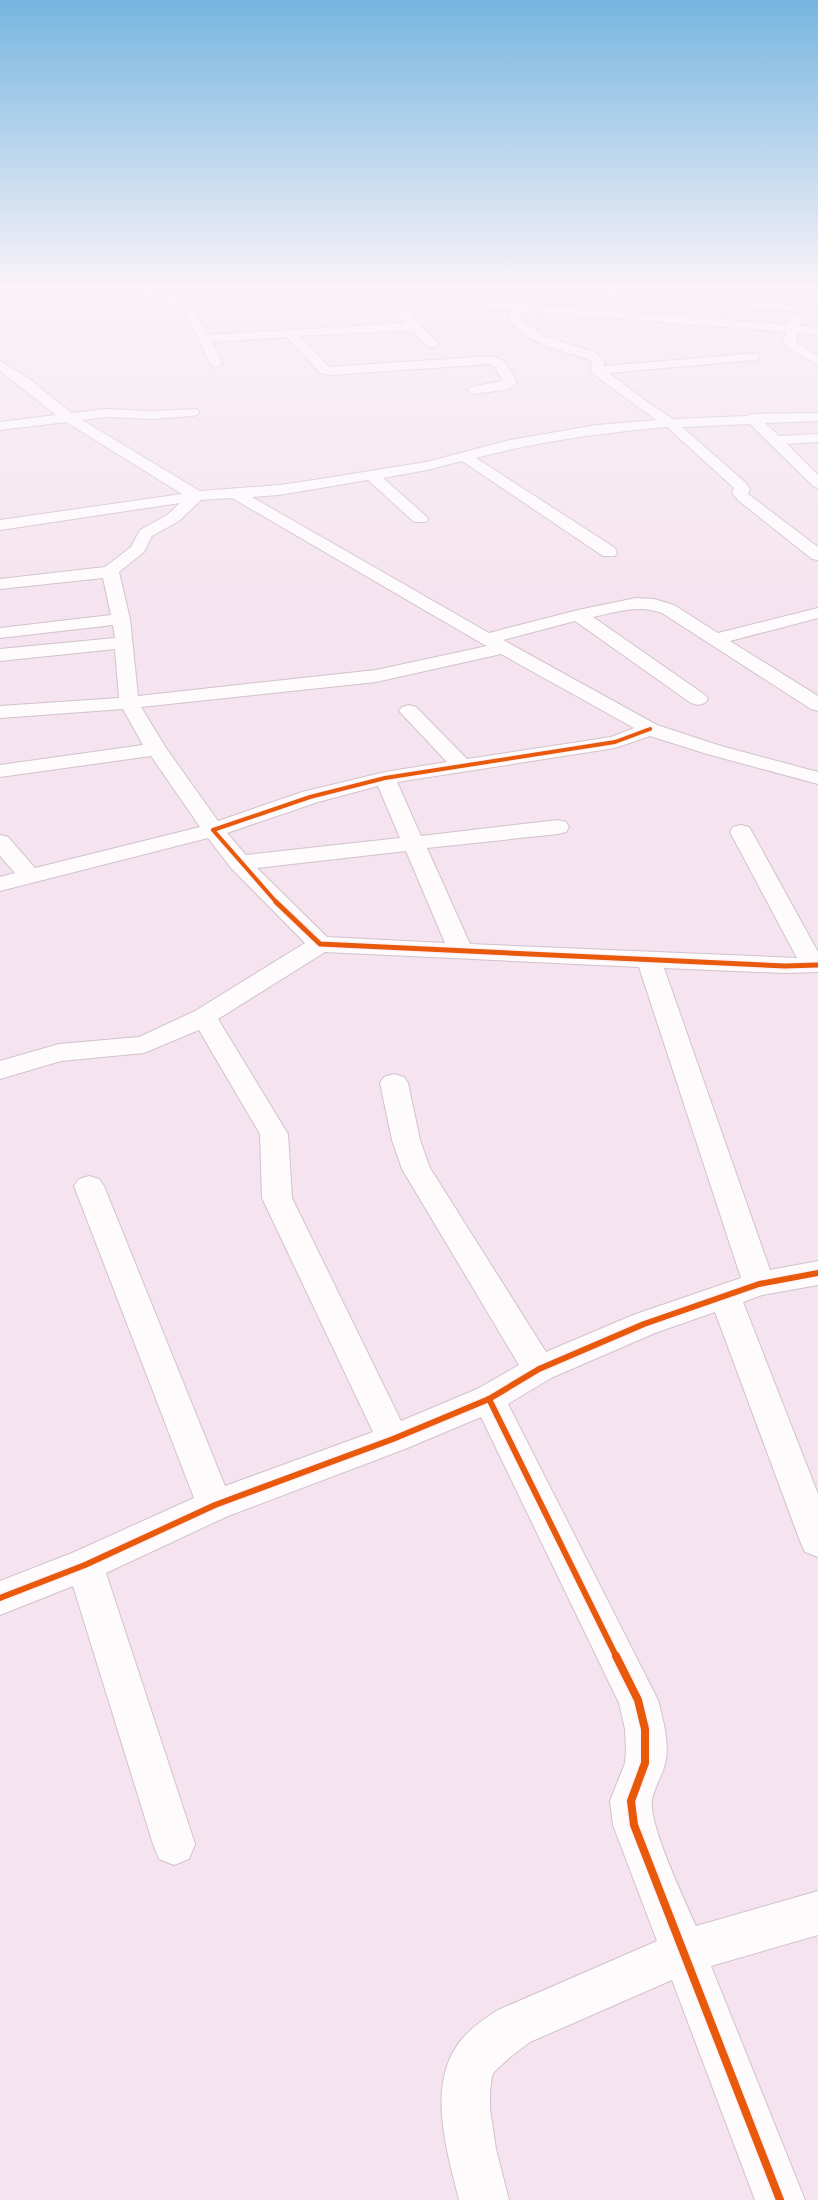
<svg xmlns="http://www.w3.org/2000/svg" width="818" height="2200" viewBox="0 0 818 2200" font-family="'Fira Sans Condensed',sans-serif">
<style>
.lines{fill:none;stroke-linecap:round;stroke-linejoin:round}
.minor-casing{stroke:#d2c2cc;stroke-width:2}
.minor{fill:#fefbfd;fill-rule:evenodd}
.cycleway-far3-casing{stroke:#fcf2f8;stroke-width:6}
.cycleway-far2-casing{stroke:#fcf2f8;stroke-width:8}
.cycleway-far1-casing{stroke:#fcf2f8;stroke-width:9}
.cycleway-casing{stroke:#fcf2f8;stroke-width:11}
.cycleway-far3{stroke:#e8590c;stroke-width:4}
.cycleway-far2{stroke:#e8590c;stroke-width:5}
.cycleway-far1{stroke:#e8590c;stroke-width:6}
.cycleway{stroke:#e8590c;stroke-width:8}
</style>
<rect width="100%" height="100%" fill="#f5e4ef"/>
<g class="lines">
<!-- minor casing -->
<g class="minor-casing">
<g id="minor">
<path d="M129 286H144L160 293 207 286H266L260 289 210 292 172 298C194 308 197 314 208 335L406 323 396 312 402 308 406 310 436 341 438 344 436 347H428L412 330 300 336 329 367 493 356 505 362 517 382 509 389 475 394 470 393 468 390 470 387 503 381 495 367 490 364 330 375 320 373 287 337 212 342 222 364 216 368 210 364C203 350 193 321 182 312 167 300 142 300 129 286Z"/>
<polygon points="523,286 569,286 801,306 807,309 801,312 529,289"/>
<path d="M387 293 788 325 792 315 796 314 802 318 800 326 818 327V335L798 333 796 342 818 356V365L785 346 783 343 786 332 523 311 520 318 544 336 596 353 604 361V366L758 353 760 356 758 359 754 360 609 373 650 404 673 419 747 416 752 414 818 413V421L765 423 779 436 818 434V442L787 444 818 475V488L813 486 750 424 682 427 746 483 750 489 748 494 818 547V560L812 559 738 500 732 493 734 488 667 427C602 433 539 441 476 458L615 548 617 552 615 556H603L462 461 427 470 383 478 426 516 428 519 426 522H414L368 480 279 495 252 497 489 633 578 610 636 598 654 599 674 605 718 633 818 608V618L730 641 818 696V711L811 709 662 613C639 604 616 612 593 617L705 695 708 699 705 703 698 705 691 703 575 621 503 640 657 725 721 746 818 772V784L707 754 650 736 615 748 397 782 421 836 558 820 566 822 569 827 566 832 558 834 427 848 470 944 797 958 730 832 733 827 741 825 749 827 752 832 818 952V972L785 973 664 968 770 1270 818 1261V1285L762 1295 743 1302 818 1494V1557L805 1552 800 1541 715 1312 655 1333 551 1378 508 1404 658 1700C663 1720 670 1743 665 1764 662 1776 654 1788 652 1800 648 1823 685 1901 696 1926L818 1891V1935L711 1966 805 2200H755L672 1980 530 2042 509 2058 494 2072 492 2076 490 2091V2109L496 2149 509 2200H459C447 2151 425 2083 462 2039 472 2027 485 2018 498 2010L657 1941 613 1825 610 1801 625 1763 626 1749 625 1729 619 1703 481 1417 405 1449 228 1516 106 1573 195 1844 189 1859 174 1865 159 1859 153 1844 73 1586 0 1615V1581L72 1553 194 1498 74 1186 79 1179 89 1176 99 1179 104 1186 225 1486 373 1432 262 1198 260 1134 199 1030 144 1053 61 1061 0 1079V1061L59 1044 139 1037 195 1011 305 943 231 868 208 838 0 891V877L15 873 0 856V835L8 837 35 868 200 827 151 756 0 777V765L143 745 123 709 0 718V706L119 698 115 649 0 661V649L115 638 113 625 0 638V628L111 615 103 578 0 589V579L105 567 131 547 140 530 167 515 180 503 0 530V520L182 494 66 422 0 430V422L56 415 0 371V361L31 380 71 413 106 409 151 411 197 409 199 412 197 415 192 416 151 419 106 417 82 420 200 491 279 485 314 480 426 462 510 440 597 425 656 420 592 373 591 370 592 362 588 359C560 350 527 344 508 319L512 310 383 298 381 296ZM232 498 481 643 487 646 376 670 138 696 130 619 119 572 144 552 152 536 179 521 201 500ZM501 654 634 728 611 737 467 759 416 707 409 705 402 707 399 711 447 762 385 772 302 792 218 821 166 748 141 707 376 682ZM378 786 400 838 246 855 227 833 318 802ZM406 851 445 943 327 937 257 868ZM325 952 639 967 741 1278 633 1315 546 1352 430 1168 420 1140 408 1083 404 1077 394 1074 384 1077 380 1083 392 1140 402 1169 519 1365 477 1389 401 1421 292 1198 288 1134 218 1019Z"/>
</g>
</g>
<!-- minor -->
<use href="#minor" class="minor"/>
<!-- cycleway-far3 casing -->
<g class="cycleway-far3-casing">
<polyline id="cycleway-far3" points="277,903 213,830 310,797 385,778 615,742 650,729"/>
</g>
<!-- cycleway-far2 casing -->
<g class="cycleway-far2-casing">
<polyline id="cycleway-far2" points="276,902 320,944 785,966 818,965"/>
</g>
<!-- cycleway-far1 casing -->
<g class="cycleway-far1-casing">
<g id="cycleway-far1">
<polyline points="489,1399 617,1658"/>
<polyline points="0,1598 85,1565 215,1505 393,1439 489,1399 539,1369 644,1324 759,1284 818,1273"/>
</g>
</g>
<!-- cycleway casing -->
<g class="cycleway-casing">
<polyline id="cycleway" points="616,1656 638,1700 645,1729 645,1763 631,1801 634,1825 780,2200"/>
</g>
<!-- cycleway-far3 -->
<use href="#cycleway-far3" class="cycleway-far3"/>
<!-- cycleway-far2 -->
<use href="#cycleway-far2" class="cycleway-far2"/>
<!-- cycleway-far1 -->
<use href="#cycleway-far1" class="cycleway-far1"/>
<!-- cycleway -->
<use href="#cycleway" class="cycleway"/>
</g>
<!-- sky -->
<linearGradient id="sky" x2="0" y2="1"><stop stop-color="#76b6e0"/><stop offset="0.48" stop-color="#faf3f8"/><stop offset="1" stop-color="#faf3f8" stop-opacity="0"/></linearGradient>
<rect width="818" height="594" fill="url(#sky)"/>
</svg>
